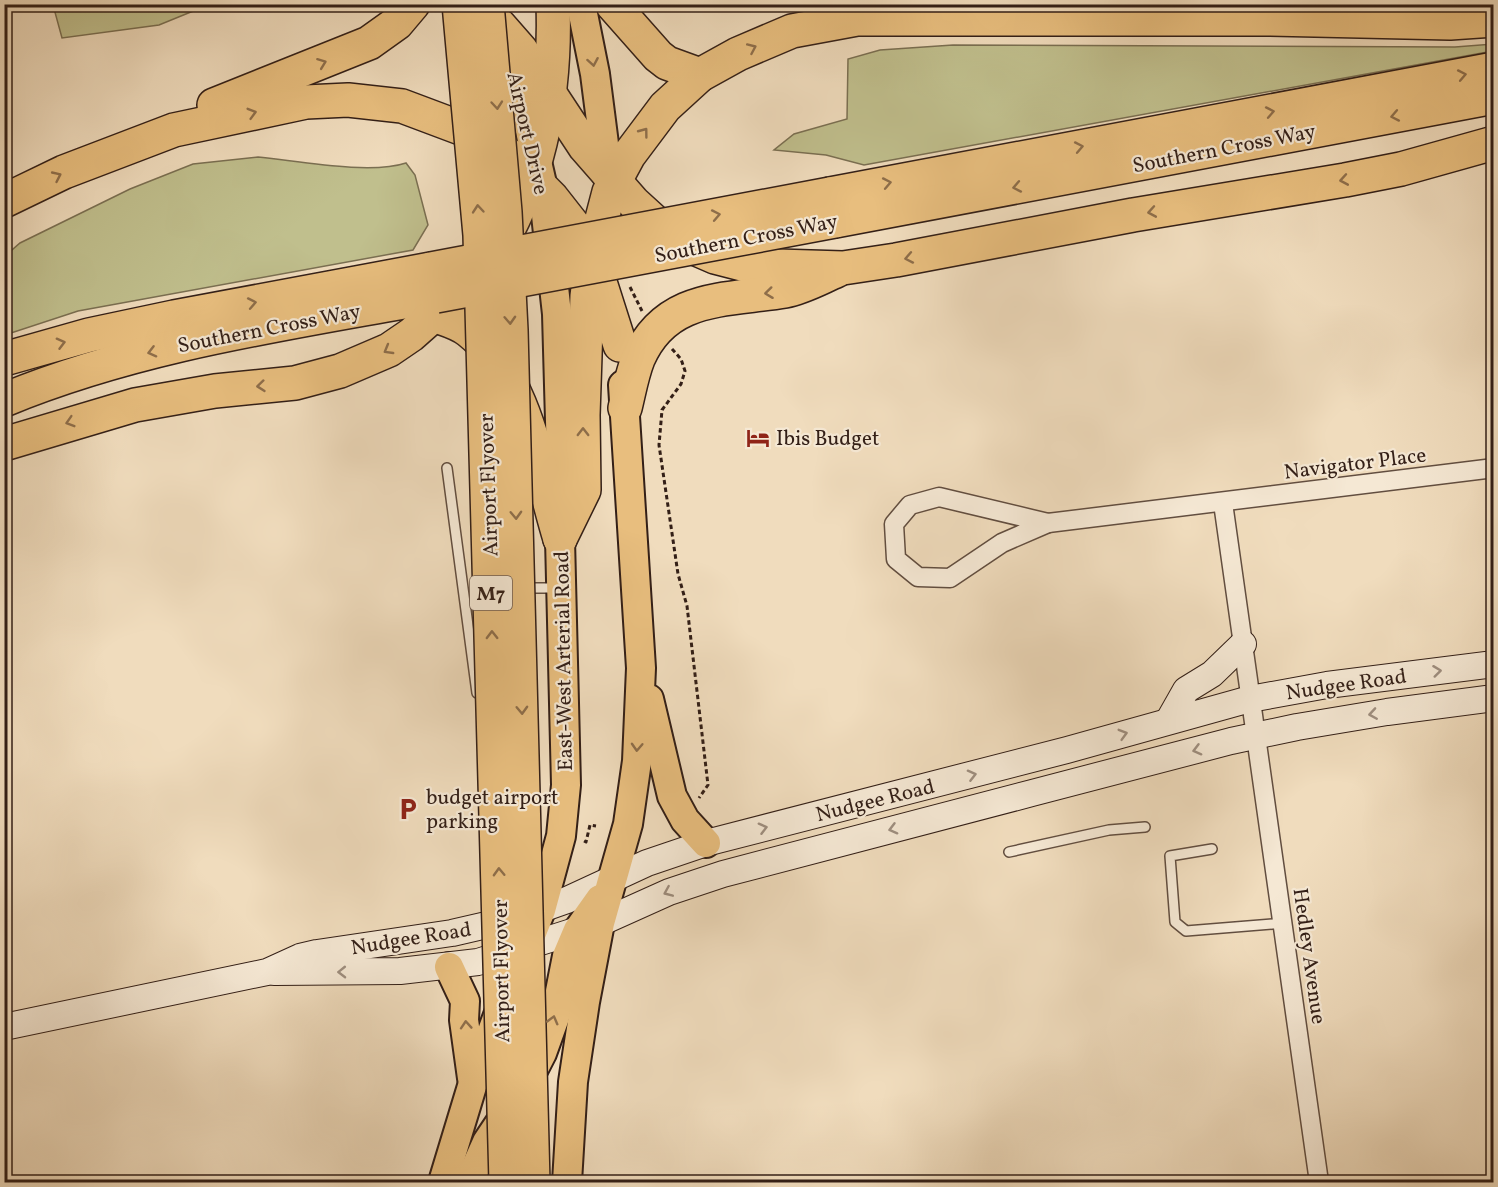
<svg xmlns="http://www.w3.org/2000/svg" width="1498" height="1187" viewBox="0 0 1498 1187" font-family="Vollkorn,serif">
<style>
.green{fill:#c0bf8d;stroke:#7a6f52;stroke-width:1.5}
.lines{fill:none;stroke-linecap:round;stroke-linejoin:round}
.lane-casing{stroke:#624e40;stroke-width:12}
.street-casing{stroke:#624e40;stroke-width:21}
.secondary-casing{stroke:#331f17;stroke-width:28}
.primary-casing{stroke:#331f17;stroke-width:32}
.highway-casing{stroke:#331f17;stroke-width:36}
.path{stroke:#331f17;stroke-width:3;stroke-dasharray:4.5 3;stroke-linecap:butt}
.lane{stroke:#f5e8d4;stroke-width:9}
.street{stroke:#f5e8d4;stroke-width:18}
.secondary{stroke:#f5e8d4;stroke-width:26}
.primary{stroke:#e8be7e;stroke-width:28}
.highway{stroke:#e8be7e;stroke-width:33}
.highway-bridge-casing{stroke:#331f17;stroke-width:36;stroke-linecap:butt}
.highway-bridge{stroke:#e8be7e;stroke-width:33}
.oneway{stroke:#8e6e4a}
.oneway2{stroke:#9e8e7f}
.labels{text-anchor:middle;stroke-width:4.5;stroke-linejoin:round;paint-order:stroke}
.shield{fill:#f5e8d4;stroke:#6d5b50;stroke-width:1.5}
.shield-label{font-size:20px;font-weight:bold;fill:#331f17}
.street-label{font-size:21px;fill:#331f17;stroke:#f5e8d4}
.poi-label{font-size:21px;fill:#331f17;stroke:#f5e8d4;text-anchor:start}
</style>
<rect width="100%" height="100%" fill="#f0dcbd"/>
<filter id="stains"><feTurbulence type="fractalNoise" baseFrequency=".00333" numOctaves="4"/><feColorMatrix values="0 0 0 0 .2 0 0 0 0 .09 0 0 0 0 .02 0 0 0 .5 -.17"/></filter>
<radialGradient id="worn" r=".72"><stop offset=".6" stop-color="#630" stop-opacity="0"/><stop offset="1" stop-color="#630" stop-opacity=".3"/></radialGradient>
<!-- green -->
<g class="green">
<polygon points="53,5 53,4 208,5 159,25 62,38"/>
<polygon points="1493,44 1493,51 864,165 826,155 774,150 794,134 847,119 848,59 880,50 953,45 1455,47"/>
<path d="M258 157C298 161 370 175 406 163L415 175 428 225 413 250 78 311 5 335V256L20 243 130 189 193 164Z"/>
</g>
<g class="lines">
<!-- lane casing -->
<g class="lane-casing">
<g id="lane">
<polyline points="447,468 477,693"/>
<polyline points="523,588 557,588"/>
<polyline points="1212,849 1170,856 1175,922 1186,931 1284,923"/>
<polyline points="1009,852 1109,830 1145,827"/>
</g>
</g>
<!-- street casing -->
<g class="street-casing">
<g id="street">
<polygon points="939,497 1048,523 1002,543 950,578 918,577 896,559 894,524 910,505"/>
<polyline points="1223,503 1319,1182"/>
<polyline points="1048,523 1494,468"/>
</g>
</g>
<!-- secondary casing -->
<g class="secondary-casing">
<g id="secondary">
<polyline points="1169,720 1186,690 1212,674 1243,644"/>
<polyline points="274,972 400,971 478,962 600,923 669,892 723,874 1032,793 1231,741 1297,727 1387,712 1494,698"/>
<polyline points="4,1027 267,972 300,957 317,953 452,933 513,919 567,900 647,863 706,843 1067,750 1250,699 1327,685 1494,664"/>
</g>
</g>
<!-- primary casing -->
<g class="primary-casing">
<g id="primary">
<polyline points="581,4 595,74 609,183"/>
<polyline points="503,34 520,87 543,188 557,314 562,492 560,539 566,785 561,836 541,910 529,940"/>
<polyline points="649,699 672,796 685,820 706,843"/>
<polyline points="449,967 465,1001 464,1020 472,1078"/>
<polyline points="443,1182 473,1083 500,1010"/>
<polyline points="469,1182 487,1142 526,1084 542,1053 555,1017 567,956 578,930 600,899"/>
<polyline points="567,1182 573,1082 585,1002 600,923 628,824 637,761 641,668 623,385"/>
</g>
</g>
<!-- highway casing -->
<g class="highway-casing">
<g id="highway">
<polyline points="612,4 658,56 667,63 700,75"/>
<polyline points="500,26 521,50 585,147 634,203 668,234 685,244 715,257 746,265 843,268 896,260 1133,215 1345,180 1401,169 1494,143"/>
<polyline points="214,105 369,43 397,23 413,4"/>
<polyline points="830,194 1494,69"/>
<polyline points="4,201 64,172 174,130 306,102 348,100 402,106 482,136 510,156 552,198 574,226 592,257 620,345"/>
<polyline points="835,221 1494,97"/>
<path d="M501 243C542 170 556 88 553 4"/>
<path d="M436 316C447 320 459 323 469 331 526 375 540 475 560 539"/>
<polyline points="4,359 89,335 174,317 431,269"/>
<path d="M4 400C142 343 291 323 436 296"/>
<path d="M625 408C629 392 632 374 638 359 666 294 726 301 785 291 802 288 820 278 836 271"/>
<polyline points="4,444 135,405 215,391 295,383 340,371 389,350 411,335 472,281"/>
<polyline points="560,539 584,490 583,415 587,296 592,257 609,192 629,155 665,107 700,75 738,54 792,31 857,19 1270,19 1450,23 1494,20"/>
</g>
</g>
<!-- path -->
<g class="path">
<polyline points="630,287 642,311"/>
<polyline points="672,349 681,359 685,371 681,384 662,410 659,445 678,574 687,606 708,785 699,798"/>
<polyline points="584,841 586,842 590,825 596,826"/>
</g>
<!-- lane -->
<use href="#lane" class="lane"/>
<!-- street -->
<use href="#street" class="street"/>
<!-- secondary -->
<use href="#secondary" class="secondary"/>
<!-- primary -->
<use href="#primary" class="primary"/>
<!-- highway -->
<use href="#highway" class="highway"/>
<!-- highway-bridge casing -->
<g class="highway-bridge-casing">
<g id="highway-bridge">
<polyline points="459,4 480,235 506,1182"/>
<polyline points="487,4 505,212 511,330 533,1182"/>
<polyline points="431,269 830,194"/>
<polyline points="436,296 835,221"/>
</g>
</g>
<!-- highway-bridge -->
<use href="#highway-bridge" class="highway-bridge"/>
</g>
<!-- one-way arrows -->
<defs><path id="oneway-chevron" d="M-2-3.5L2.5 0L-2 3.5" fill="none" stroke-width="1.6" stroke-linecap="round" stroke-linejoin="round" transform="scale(1.5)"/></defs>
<g class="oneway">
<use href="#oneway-chevron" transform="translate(752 48) rotate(-24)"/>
<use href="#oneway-chevron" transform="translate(593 62) rotate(80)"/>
<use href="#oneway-chevron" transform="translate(322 63) rotate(-21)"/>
<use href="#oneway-chevron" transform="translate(1462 75) rotate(-11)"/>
<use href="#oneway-chevron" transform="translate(497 105) rotate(85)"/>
<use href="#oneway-chevron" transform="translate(1270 112) rotate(-11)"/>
<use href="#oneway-chevron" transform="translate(252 113) rotate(-16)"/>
<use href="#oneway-chevron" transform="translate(1395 116) rotate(169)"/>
<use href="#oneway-chevron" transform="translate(644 132) rotate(-53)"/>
<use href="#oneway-chevron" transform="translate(1079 147) rotate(-11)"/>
<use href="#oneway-chevron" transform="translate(57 176) rotate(-25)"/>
<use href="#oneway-chevron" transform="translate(1344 180) rotate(170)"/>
<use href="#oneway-chevron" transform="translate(887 183) rotate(-11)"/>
<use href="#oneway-chevron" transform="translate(1017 187) rotate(169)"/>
<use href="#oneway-chevron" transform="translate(478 209) rotate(-95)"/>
<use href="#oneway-chevron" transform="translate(1152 212) rotate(170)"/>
<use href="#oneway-chevron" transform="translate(716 215) rotate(-11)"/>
<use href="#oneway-chevron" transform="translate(909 258) rotate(169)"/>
<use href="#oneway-chevron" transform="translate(769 293) rotate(173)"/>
<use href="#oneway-chevron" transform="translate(252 303) rotate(-11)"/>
<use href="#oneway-chevron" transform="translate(510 320) rotate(87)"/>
<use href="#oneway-chevron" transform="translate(61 343) rotate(-15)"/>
<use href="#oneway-chevron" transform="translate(388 350) rotate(150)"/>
<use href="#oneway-chevron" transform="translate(152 352) rotate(166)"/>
<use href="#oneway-chevron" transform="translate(261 386) rotate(174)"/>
<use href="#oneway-chevron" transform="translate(70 422) rotate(163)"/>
<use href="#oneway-chevron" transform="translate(583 432) rotate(-90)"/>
<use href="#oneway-chevron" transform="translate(516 515) rotate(88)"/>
<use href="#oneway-chevron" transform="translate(492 635) rotate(-91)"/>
<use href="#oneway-chevron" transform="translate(522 710) rotate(88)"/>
<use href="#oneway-chevron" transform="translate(637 747) rotate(93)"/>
<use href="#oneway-chevron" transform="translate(499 872) rotate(-92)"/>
<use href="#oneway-chevron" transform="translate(553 1020) rotate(-75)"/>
<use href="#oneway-chevron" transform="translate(466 1025) rotate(-94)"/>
</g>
<g class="oneway2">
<use href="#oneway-chevron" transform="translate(1437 671) rotate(-7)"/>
<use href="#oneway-chevron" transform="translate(1373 714) rotate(171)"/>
<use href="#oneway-chevron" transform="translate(1123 734) rotate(-16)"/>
<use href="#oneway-chevron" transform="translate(1197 750) rotate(165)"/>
<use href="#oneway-chevron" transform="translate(972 775) rotate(-14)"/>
<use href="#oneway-chevron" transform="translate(763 828) rotate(-15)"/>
<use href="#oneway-chevron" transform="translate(893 829) rotate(165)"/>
<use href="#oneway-chevron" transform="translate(668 892) rotate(157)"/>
<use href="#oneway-chevron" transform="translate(342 972) rotate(179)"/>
</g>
<!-- icons -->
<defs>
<g id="hotel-bare" transform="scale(1.8)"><path d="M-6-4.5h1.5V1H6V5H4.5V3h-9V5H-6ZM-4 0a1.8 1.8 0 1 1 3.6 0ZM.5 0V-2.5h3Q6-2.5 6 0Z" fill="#8f2418" stroke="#f5e8d4" stroke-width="2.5" paint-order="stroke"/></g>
<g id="parking-bare" transform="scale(1.8)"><path d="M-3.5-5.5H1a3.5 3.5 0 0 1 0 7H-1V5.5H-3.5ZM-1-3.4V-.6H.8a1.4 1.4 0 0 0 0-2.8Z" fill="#8f2418" stroke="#f5e8d4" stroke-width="2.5" paint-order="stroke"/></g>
</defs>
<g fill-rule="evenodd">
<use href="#hotel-bare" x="758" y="438"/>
<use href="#parking-bare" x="408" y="809"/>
</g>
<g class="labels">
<!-- shield labels -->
<rect class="shield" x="470" y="576" width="42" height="34" rx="4.5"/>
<g class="shield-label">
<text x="491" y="600">M7</text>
</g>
<!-- street labels -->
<g class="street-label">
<text transform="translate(528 133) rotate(77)" y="7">Airport Drive</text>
<text transform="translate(1224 148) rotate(-11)" y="7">Southern Cross Way</text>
<text transform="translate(746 238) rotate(-11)" y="7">Southern Cross Way</text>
<text transform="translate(269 328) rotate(-11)" y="7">Southern Cross Way</text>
<text transform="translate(1355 463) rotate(-7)" y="7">Navigator Place</text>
<text transform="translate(488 485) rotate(-92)" y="7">Airport Flyover</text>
<text transform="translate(563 661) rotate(-91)" y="7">East-West Arterial Road</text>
<text transform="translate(1346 684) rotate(-8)" y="7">Nudgee Road</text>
<text transform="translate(875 800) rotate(-14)" y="7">Nudgee Road</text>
<text transform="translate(411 938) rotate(-9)" y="7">Nudgee Road</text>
<text transform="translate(1310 956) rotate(82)" y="7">Hedley Avenue</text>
<text transform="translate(501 971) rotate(-91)" y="7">Airport Flyover</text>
</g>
<!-- poi labels -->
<g class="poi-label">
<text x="776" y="445">Ibis Budget</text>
<text x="426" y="804">budget airport<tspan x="426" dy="24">parking</tspan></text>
</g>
</g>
<!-- margin -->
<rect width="1498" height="1187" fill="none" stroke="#f0dcbd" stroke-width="24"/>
<rect x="6" y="6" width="1486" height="1175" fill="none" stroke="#331f17" stroke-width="3"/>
<rect x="12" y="12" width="1474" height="1163" fill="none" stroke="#331f17" stroke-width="1.5"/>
<rect width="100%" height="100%" filter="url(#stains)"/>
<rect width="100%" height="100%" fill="url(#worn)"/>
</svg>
